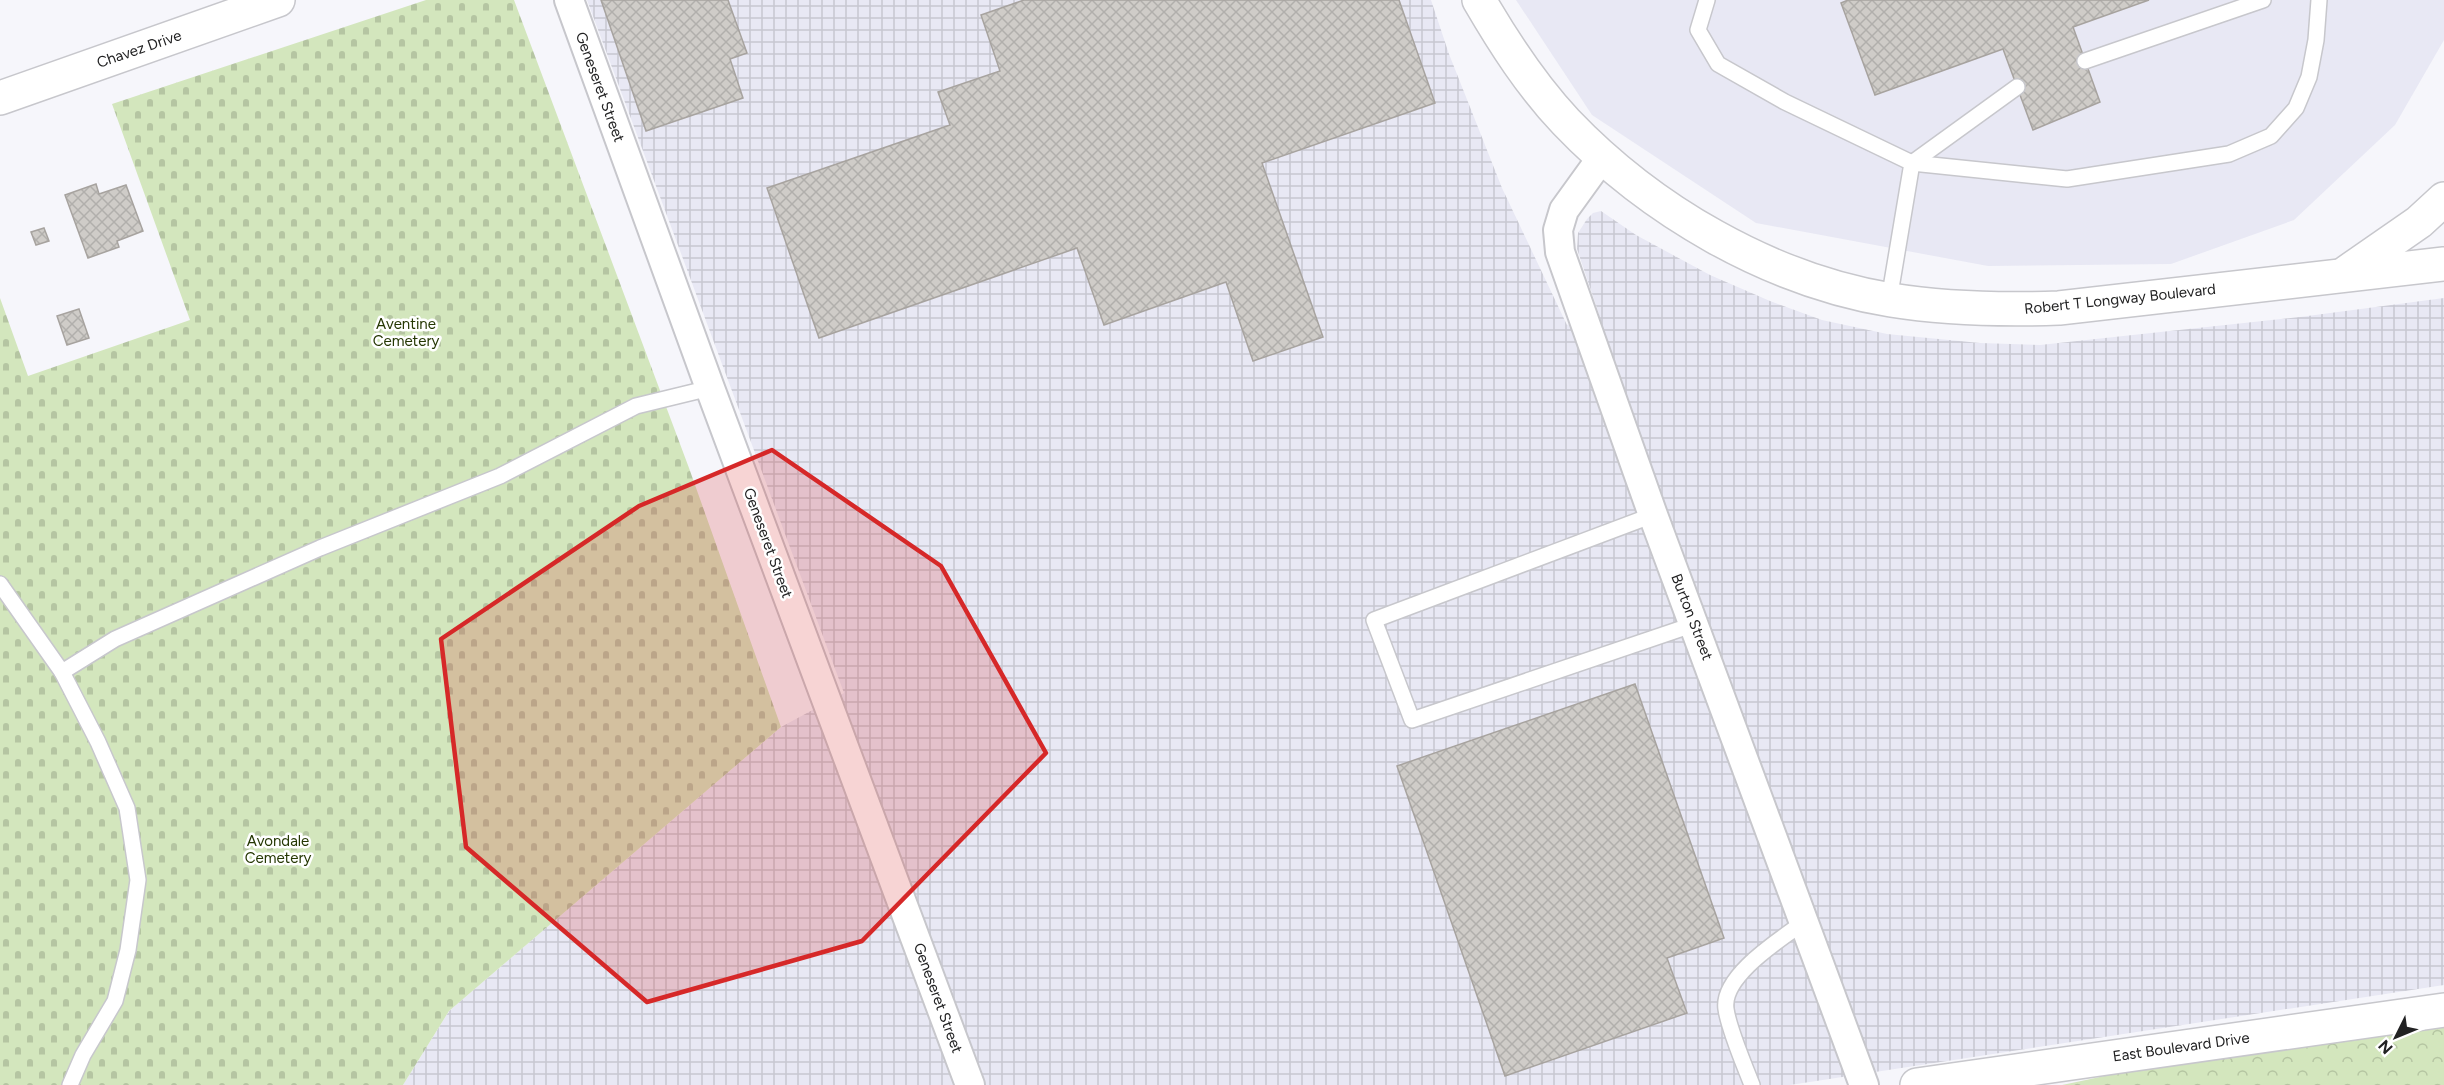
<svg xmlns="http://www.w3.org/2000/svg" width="2444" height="1085" viewBox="0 0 2444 1085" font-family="Figtree,sans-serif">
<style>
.built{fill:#e8e8f4}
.industrial{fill:url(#industrial-grid)}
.cemetery{fill:url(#cemetery-stones)}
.park{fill:url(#park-crowns)}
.building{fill:url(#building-cross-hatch);stroke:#a7a39f;stroke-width:1.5}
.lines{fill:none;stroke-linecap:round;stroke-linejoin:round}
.service-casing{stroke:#c7c7cc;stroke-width:18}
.minor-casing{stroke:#c7c7cc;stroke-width:32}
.tertiary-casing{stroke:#c7c7cc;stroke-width:36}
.secondary-casing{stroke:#c7c7cc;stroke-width:36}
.service{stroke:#fff;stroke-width:15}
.minor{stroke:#fff;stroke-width:28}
.tertiary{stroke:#fff;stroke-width:33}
.secondary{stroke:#fff;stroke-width:33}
.marked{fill:#d62828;fill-opacity:0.2;stroke:#d62828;stroke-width:4.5;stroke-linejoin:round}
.labels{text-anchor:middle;stroke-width:5;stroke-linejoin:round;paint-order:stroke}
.street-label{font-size:15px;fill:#222223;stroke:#fff}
.park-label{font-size:15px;fill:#253703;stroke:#fff}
</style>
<defs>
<pattern id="industrial-grid" width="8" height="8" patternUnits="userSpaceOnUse" patternTransform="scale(1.5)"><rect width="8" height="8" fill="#e8e8f4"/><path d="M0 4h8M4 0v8" fill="none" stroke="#c7c7d1"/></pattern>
<pattern id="cemetery-stones" width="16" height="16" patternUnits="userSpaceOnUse" patternTransform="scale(1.5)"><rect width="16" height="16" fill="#d3e6bd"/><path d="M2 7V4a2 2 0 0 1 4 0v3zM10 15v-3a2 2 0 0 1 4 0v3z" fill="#b5c5a2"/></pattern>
<pattern id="park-crowns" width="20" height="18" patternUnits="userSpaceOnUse" patternTransform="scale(1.5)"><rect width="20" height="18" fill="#d3e6bd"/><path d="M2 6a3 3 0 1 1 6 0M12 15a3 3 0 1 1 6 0" fill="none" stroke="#b5c5a2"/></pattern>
<pattern id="building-cross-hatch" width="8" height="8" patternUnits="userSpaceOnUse" patternTransform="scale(1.5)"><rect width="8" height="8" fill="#cfccc8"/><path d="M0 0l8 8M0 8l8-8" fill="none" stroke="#b1afac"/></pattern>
</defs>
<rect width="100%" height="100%" fill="#f6f6fb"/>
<!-- built -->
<polygon class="built" points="1516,0 2444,0 2444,40 2395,125 2294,220 2171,264 1988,266 1756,223 1592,115"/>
<!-- industrial -->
<polygon class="industrial" points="587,0 1431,0 1449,54 1502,188 1567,325 1599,314 1577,249 1578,233 1587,219 1593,213 1601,211 1636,235 1710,275 1770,301 1822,320 1887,334 1980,343 2040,345 2300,317 2444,298 2444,985 1790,1085 403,1085 449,1011 781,727 844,693"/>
<!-- cemetery -->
<polygon class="cemetery" points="426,0 514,0 689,468 781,727 449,1011 403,1085 0,1085 0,298 28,376 190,320 112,104"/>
<!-- park -->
<polygon class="park" points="2444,1001 2444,1085 2062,1085 2086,1080"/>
<!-- building -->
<g class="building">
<polygon points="601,0 728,0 747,53 730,59 743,98 646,131"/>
<polygon points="1024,0 1399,0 1435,103 1262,163 1323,337 1253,361 1226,282 1104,325 1077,248 819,338 767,188 950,125 938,92 1000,71 981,15"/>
<polygon points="1848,0 2149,0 2073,27 2100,102 2033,130 2003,49 1875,95 1841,3"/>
<polygon points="96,184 99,194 126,185 143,231 117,241 119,247 88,258 65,195"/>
<polygon points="44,228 49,241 36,245 31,232"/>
<polygon points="79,309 89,338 67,345 57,316"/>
<polygon points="1635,684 1724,938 1667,958 1687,1013 1505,1076 1397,766"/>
</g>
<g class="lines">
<!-- service casing -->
<g class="service-casing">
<g id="service">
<polyline points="1707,0 1698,30 1718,64 1785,102 1912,163 1889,300"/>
<polyline points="2085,61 2263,0"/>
<polyline points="1912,163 2067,179 2229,154 2271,136 2296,108 2309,77 2316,40 2319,0"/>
<polyline points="1912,163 2017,87"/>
<polyline points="1653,515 1374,620 1412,720 1695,624"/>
<polyline points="0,584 62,672 98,742 127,808 138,880 128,950 115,1001 83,1055 70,1085"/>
<polyline points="62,672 115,639 320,548 500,476 636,406 710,388"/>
<path d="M1752 1085C1744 1064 1729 1030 1726 1009 1721 976 1781 939 1804 922"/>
</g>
</g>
<!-- minor casing -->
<g class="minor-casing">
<g id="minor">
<polyline points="569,0 710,388 970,1085"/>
<polyline points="1603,156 1564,210 1558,230 1560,252 1653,515 1864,1085"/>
</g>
</g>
<!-- tertiary casing -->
<g class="tertiary-casing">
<polyline id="tertiary" points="1917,1085 2444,1010"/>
</g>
<!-- secondary casing -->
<g class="secondary-casing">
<g id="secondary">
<path d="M1479 0C1504 43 1531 85 1566 122 1650 210 1769 280 1891 300 1947 309 2002 310 2059 308L2444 264"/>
<polyline points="0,98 278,0"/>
<polyline points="2347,272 2419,222 2444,199"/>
</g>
</g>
<!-- service -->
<use href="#service" class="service"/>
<!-- minor -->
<use href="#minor" class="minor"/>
<!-- tertiary -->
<use href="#tertiary" class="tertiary"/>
<!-- secondary -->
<use href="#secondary" class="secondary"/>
</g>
<!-- marked area -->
<path class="marked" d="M772 450 941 566 1046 753 862 941 647 1002 466 847 441 639 639 506Z"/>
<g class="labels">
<!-- street labels -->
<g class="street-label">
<text transform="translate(139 49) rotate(-19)" y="5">Chavez Drive</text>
<text transform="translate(600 87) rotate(70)" y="5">Geneseret Street</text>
<text transform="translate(2120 299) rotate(-6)" y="5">Robert T Longway Boulevard</text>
<text transform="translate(768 543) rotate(70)" y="5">Geneseret Street</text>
<text transform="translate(1692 617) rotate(69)" y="5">Burton Street</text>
<text transform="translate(938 998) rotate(70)" y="5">Geneseret Street</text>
<text transform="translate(2181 1047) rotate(-8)" y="5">East Boulevard Drive</text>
</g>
<!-- park labels -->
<g class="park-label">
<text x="406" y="329">Aventine<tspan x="406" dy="17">Cemetery</tspan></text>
<text x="278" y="846">Avondale<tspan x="278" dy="17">Cemetery</tspan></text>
</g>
</g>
<!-- north arrow -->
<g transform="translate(2396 1037) rotate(227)" stroke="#ffffff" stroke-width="4.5" paint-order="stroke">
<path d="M0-4.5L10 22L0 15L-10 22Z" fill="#222223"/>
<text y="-9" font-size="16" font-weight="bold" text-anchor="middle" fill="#222223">N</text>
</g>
</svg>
